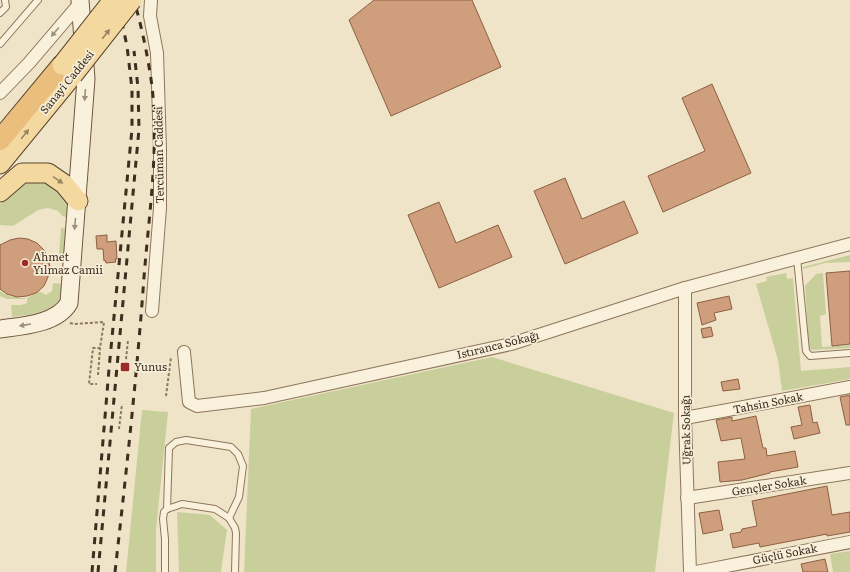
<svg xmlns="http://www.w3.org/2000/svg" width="850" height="572" viewBox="0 0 850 572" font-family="Literata,serif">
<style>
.green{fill:#c9cf9b}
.building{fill:#cf9f7d;stroke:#8d5f41}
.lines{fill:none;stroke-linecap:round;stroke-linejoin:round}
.service-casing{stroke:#8d765c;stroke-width:8}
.minor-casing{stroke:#8d765c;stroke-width:14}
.secondary-casing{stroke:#6f573f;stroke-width:19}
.primary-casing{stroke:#5b4430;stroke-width:21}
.trunk-casing{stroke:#5b4430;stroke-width:22}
.path{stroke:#8d765c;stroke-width:2;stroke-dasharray:3 2;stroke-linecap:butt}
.service{stroke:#faf1dc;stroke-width:6}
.minor{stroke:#faf1dc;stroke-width:12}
.secondary{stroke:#faf1dc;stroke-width:17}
.primary{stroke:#f3d9a0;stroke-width:19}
.trunk{stroke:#eabe7c;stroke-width:20}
.rail{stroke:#3d2e20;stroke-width:3;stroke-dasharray:7 7;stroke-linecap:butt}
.primary-bridge-casing{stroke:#5b4430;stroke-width:21;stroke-linecap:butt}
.primary-bridge{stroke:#f3d9a0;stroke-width:19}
.oneway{fill:#9c907e}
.oneway2{fill:#988460}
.poi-dot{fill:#9e2a2b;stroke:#f7eed8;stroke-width:1.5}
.labels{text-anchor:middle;stroke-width:3.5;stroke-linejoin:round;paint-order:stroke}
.street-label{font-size:11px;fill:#3d2e20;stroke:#f7eed8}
.poi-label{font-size:11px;fill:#3d2e20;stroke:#f7eed8;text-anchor:start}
</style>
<rect width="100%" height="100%" fill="#f0e4c8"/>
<!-- green -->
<g class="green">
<polygon points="32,179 50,182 70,204 69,218 62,216 58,211 48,208 38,210 13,226 0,225 0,204"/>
<polygon points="61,228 68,229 65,257 63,259 61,258 59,254"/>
<polygon points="850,255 850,262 825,263 803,269 803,267"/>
<polygon points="786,273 787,279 793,278 801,371 850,367 850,379 782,391 778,360 756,284 767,281 766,277"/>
<polygon points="823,273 826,314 820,316 822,347 850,345 850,348 812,350 809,348 805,286 816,274"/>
<path d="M53 283 63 284C63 287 64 293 63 297 57 314 26 315 12 317L11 305H21L27 303V298L39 291 46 295 52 291Z"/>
<path d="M0 291C8 296 15 298 25 298V299H7L0 296Z"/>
<polygon points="492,357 674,413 655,572 244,572 251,409"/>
<polygon points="142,410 168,412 156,530 156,572 126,572"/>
<polygon points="177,512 210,515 227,530 221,572 179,572"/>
<polygon points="850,551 850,572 833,572 830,554"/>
</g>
<!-- building -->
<g class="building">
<polygon points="374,0 472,0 501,67 391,116 349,20"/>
<polygon points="712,84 751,173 663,212 648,176 705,151 682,98"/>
<polygon points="565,178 582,219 624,201 638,233 565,264 534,191"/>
<polygon points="439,202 456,243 498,225 512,257 439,288 408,215"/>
<polygon points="107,235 107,242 116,241 117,259 115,259 116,262 106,263 105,260 104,261 103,249 97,249 96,236"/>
<polygon points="19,238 28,239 37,243 44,250 48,258 50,267 48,277 44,286 36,293 27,296 17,297 7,294 0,289 0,245 10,240"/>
<polygon points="850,271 850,344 832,346 826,273"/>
<polygon points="729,296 732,309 714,313 716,320 702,325 697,303"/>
<polygon points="711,327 713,336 703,338 701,329"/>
<polygon points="738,379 740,389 723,391 721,382"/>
<polygon points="850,395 850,425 846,425 840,397"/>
<polygon points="810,405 813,423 817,422 820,433 794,439 791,427 802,425 798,407"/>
<polygon points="756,416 763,448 766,448 767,456 795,451 798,467 770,472 770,473 742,480 720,482 718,462 745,459 741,438 721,441 716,420 732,417 732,421"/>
<polygon points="827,486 832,515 850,512 850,532 827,536 827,534 760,547 759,543 733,548 730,534 741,532 742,529 757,526 752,501"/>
<polygon points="719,510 723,530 703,534 699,513"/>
<polygon points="825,559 828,572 803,572 801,564"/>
</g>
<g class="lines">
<!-- service casing -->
<g class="service-casing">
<g id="service">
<polyline points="0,13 6,7 5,0"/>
<polyline points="0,44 38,0"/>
<polyline points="797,258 806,351 810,356 850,353"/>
<polyline points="167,509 169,448 176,442 186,440 231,447 238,454 243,466 239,497 229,518"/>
<polyline points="165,572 165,539 163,519 164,512 167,509 182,504 215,509 229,518 235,528 236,533 235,572"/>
</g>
</g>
<!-- minor casing -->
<g class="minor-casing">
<g id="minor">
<polyline points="151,0 150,16 157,53 160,150 160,208 152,311"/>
<polyline points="0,93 29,63 81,2"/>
<polyline points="685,288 685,418 690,572"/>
<polyline points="184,352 189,402 197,406 264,398 511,344 685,288 850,244"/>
<polyline points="685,418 850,387"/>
<polyline points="687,498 850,473"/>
<polyline points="696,572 850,542"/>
</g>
</g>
<!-- secondary casing -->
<g class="secondary-casing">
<path id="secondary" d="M0 329C22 326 57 324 69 303L86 79 80 0"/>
</g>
<!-- primary casing -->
<g class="primary-casing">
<g id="primary">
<polyline points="0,164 73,75"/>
<polyline points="0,192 22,173 48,173 64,184 78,201"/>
</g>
</g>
<!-- trunk casing -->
<g class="trunk-casing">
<polyline id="trunk" points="0,140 62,65"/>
</g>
<!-- path -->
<g class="path">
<polyline points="70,323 74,324 104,322 100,348 93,348 89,384 97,384"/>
<polyline points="125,369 128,340"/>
<polyline points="98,375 100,348"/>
<polyline points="166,396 171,357"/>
<polyline points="119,429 122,404"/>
</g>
<!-- service -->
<use href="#service" class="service"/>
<!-- minor -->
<use href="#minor" class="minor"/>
<!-- secondary -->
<use href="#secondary" class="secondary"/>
<!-- primary -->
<use href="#primary" class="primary"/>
<!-- trunk -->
<use href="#trunk" class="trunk"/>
<!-- rail -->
<g class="rail">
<polyline points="124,0 128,18"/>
<polyline points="92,572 109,369 132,129 132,89 127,46 117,0"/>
<polyline points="98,572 139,129 138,88 134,51"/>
<path d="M115 572C126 474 137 375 144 277 149 214 159 149 152 86 148 57 142 28 134 0"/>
</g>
<!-- primary-bridge casing -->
<g class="primary-bridge-casing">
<g id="primary-bridge">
<polyline points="62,65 113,0"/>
<polyline points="73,75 132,0"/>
</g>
</g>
<!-- primary-bridge -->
<use href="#primary-bridge" class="primary-bridge"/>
</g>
<!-- one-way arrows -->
<defs><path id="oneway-solid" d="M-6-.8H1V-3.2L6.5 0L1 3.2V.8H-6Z"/></defs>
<g class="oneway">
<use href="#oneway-solid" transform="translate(55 32) rotate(130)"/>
<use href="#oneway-solid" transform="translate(85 95) rotate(94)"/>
<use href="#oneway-solid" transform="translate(75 224) rotate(95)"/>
<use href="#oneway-solid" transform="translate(25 325) rotate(171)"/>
</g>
<g class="oneway2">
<use href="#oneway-solid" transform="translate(106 34) rotate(-52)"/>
<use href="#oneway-solid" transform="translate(25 134) rotate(-51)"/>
<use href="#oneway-solid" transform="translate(58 180) rotate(34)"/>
</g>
<!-- markers -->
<g class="poi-dot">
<circle cx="25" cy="263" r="4"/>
<rect x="120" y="362" width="10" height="10" rx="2"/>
</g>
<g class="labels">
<!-- street labels -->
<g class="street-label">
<text transform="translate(67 82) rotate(-51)" y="4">Sanayi Caddesi</text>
<text transform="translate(159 155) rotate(-91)" y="4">Tercüman Caddesi</text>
<text transform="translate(498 345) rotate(-14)" y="4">Istıranca Sokağı</text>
<text transform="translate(768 403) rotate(-11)" y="4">Tahsin Sokak</text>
<text transform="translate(686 430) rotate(-91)" y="4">Uğrak Sokağı</text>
<text transform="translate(769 486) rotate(-9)" y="4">Gençler Sokak</text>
<text transform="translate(785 554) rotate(-11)" y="4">Güçlü Sokak</text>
</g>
<!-- poi labels -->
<g class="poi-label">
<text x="33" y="261">Ahmet<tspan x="33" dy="13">Yılmaz Camii</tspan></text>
<text x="134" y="371">Yunus</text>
</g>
</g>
</svg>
